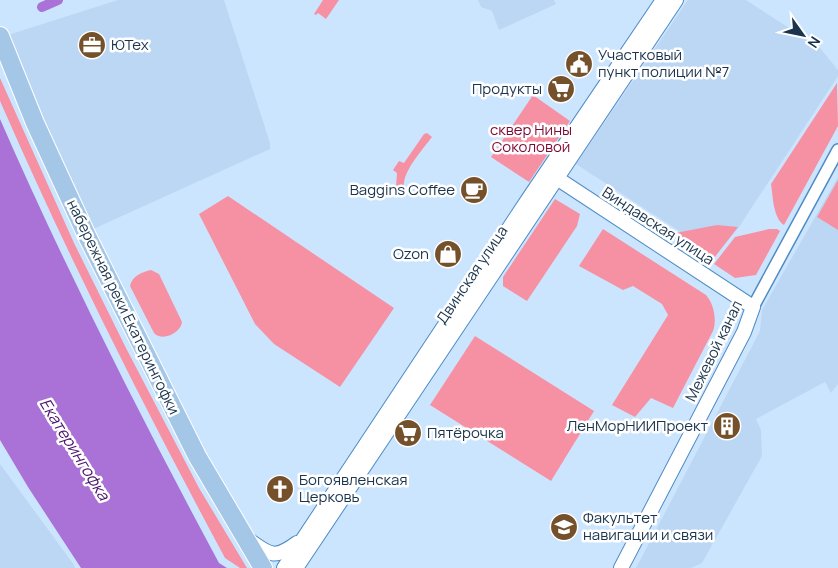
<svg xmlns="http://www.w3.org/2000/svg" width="838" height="568" viewBox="0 0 838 568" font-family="Manrope,sans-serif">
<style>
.built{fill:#bcd7f3}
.green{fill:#f691a4}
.water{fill:#aa72d6}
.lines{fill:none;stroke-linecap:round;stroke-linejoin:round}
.canal{stroke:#aa72d6;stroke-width:10}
.minor-casing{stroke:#4e8cc6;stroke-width:14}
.tertiary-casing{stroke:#4e8cc6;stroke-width:16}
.primary-casing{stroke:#fff;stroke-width:20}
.minor{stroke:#fff;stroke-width:11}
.tertiary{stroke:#fff;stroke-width:14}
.primary{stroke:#a4c7e8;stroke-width:18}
.labels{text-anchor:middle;stroke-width:5;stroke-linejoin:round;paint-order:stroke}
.poi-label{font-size:15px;fill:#1a344d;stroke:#fff;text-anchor:start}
.park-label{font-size:15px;fill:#7e0b34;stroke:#fff}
.street-label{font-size:15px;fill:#1a344d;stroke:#fff}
.water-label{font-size:16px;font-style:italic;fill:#4a116d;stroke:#fff}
</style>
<rect width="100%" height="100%" fill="#cce5fe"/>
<!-- built -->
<g class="built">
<polygon points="118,0 224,0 270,143 270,149 91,230 47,130 8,35"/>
<polygon points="478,0 554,0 556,4 499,30 492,11 481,7"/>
<polygon points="688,0 746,0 820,48 838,70 838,76 739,227 716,255 576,164"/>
<polygon points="838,177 838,384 831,393 825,382 756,419 761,430 762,456 702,563 691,568 636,568 760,331 762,310"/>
<polygon points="0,464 74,565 75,568 0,568"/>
</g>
<!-- green -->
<g class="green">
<polygon points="323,0 339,0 326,19 318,13 316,15 314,14"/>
<path d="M0 78 74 243 127 350 199 488 247 568H240L225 558C146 411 71 263 4 110L0 101Z"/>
<path d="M837 83 838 126 784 225C773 218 773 196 771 184Z"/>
<polygon points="533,95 570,121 529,182 491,157"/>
<path d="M427 133 432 137C423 149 402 172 404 187L399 189 396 187 397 173 393 170 399 161 404 163 424 134Z"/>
<polygon points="838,180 838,230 817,217"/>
<polygon points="228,196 394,308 340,387 274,344 255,324 199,214"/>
<polygon points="555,199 580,214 577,226 527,301 503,286 503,277"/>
<polygon points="717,225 738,227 711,262 670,234"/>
<path d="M603 229 706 295C714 304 717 320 713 331L673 408 651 398 635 417 612 405 668 315 662 304 633 286 623 290 579 266Z"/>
<polygon points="769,229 777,229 780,231 756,275 735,278 714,264 735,237"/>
<path d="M151 270 159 274 182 322C181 333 162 342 154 333L130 286C132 276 142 272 151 270Z"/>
<polygon points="475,336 594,411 551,481 430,405"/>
</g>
<!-- water -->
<path class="water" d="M0 119C66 270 141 418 219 563L227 568H81L28 487 0 440Z"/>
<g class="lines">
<!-- canal -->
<polyline class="canal" points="42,7 58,0"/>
<!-- minor casing -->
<g class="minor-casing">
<polyline id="minor" points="753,307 838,150"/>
</g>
<!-- tertiary casing -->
<g class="tertiary-casing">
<g id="tertiary">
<polyline points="549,173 753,307 744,332 621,568"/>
<path d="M246 538C269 554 273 561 297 543"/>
<polyline points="284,568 529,198 663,0"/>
<polyline points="296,568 676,0"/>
</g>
</g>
<!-- primary casing -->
<g class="primary-casing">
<polyline id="primary" points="0,36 35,123 87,236 197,456 263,568"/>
</g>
<!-- minor -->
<use href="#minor" class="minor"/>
<!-- tertiary -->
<use href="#tertiary" class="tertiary"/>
<!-- primary -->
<use href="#primary" class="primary"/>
</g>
<!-- icons -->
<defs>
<g id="office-disc" transform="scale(1.4375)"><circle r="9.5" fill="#74512a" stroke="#fff"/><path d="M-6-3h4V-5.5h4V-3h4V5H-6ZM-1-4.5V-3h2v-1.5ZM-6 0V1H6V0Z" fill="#fff"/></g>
<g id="civic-disc" transform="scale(1.4375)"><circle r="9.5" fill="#74512a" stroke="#fff"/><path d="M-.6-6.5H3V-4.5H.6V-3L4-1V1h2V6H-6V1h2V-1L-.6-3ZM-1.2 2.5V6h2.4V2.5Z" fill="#fff"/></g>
<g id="supermarket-disc" transform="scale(1.4375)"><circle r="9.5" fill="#74512a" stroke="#fff"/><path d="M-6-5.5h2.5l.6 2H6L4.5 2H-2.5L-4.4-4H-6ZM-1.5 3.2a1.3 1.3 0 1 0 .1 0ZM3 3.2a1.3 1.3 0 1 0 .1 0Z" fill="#fff"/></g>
<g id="cafe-disc" transform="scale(1.4375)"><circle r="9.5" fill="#74512a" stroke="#fff"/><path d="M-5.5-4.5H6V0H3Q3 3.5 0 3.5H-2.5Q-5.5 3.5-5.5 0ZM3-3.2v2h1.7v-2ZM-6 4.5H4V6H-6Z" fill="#fff"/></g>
<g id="shop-disc" transform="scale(1.4375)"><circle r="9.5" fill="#74512a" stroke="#fff"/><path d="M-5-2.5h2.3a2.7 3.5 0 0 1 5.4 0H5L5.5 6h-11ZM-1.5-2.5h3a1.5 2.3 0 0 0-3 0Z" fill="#fff"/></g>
<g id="building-disc" transform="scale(1.4375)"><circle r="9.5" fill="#74512a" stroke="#fff"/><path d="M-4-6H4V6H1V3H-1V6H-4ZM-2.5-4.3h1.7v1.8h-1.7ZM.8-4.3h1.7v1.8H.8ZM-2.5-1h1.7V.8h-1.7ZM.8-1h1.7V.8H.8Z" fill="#fff"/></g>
<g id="church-disc" transform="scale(1.4375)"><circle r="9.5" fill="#74512a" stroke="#fff"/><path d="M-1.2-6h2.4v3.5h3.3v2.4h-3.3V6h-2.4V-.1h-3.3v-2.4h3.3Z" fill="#fff"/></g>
<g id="university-disc" transform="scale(1.4375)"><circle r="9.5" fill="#74512a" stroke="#fff"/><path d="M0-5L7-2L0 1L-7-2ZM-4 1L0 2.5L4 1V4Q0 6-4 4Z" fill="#fff"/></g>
</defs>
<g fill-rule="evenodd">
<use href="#office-disc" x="92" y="45"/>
<use href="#civic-disc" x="579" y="64"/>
<use href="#supermarket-disc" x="561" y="89"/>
<use href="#cafe-disc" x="474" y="190"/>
<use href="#shop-disc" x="448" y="254"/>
<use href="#building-disc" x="727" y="426"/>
<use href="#supermarket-disc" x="408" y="433"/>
<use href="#church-disc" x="280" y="489"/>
<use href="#university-disc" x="564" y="527"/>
</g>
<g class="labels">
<!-- poi labels -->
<g class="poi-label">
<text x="111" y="50">ЮТех</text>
<text x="598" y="60">Участковый<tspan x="598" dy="17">пункт полиции №7</tspan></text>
<text x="542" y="94" text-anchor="end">Продукты</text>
<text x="455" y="195" text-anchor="end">Baggins Coffee</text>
<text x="429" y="259" text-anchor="end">Ozon</text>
<text x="708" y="431" text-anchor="end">ЛенМорНИИПроект</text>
<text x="427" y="438">Пятёрочка</text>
<text x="299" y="485">Богоявленская<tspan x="299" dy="17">Церковь</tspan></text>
<text x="583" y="523">Факультет<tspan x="583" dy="17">навигации и связи</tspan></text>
</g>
<!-- park labels -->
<g class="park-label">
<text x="531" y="135">сквер Нины<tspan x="531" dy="17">Соколовой</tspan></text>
</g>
<!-- street labels -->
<g class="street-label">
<text transform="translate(658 226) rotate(33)" y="5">Виндавская улица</text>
<text transform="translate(472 275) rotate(-56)" y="5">Двинская улица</text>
<text transform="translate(123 307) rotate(64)" y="5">набережная реки Екатерингофки</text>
<text transform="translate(714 351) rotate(-64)" y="5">Межевой канал</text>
</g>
<!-- water labels -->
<g class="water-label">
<text transform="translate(75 449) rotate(58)" y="6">Екатерингофка</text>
</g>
</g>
<!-- north arrow -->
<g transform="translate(803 35) rotate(123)" stroke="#ffffff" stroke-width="4" paint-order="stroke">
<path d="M0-4L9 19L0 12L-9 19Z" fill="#1a344d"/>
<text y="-8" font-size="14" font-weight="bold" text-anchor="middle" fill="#1a344d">N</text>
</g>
</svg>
